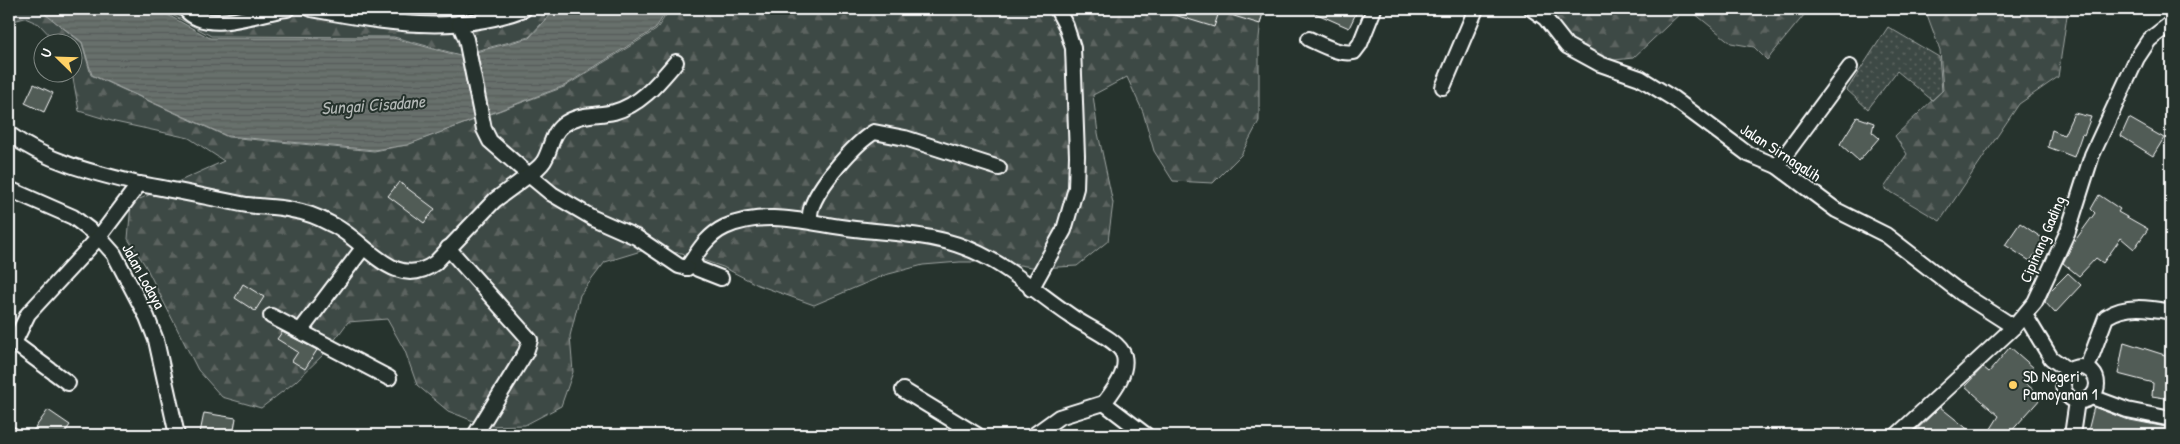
<svg xmlns="http://www.w3.org/2000/svg" width="2180" height="444" viewBox="0 0 2180 444" font-family="'Patrick Hand',sans-serif">
<style>
.grass{fill:url(#grass-dots);stroke:#9ea4a2}
.forest{fill:url(#forest-firs);stroke:#9ea4a2}
.water{fill:url(#water-rules);stroke:#a4a9a7}
.building{fill:#515c57;stroke:#fff}
.lines{fill:none;stroke-linecap:round;stroke-linejoin:round}
.street-casing{stroke:#fff;stroke-width:18}
.street{stroke:#26332d;stroke-width:14}
.poi-dot{fill:#ffd166;stroke:#26332d;stroke-width:2}
.labels{text-anchor:middle;stroke-width:4;stroke-linejoin:round;paint-order:stroke}
.street-label{font-size:16px;fill:#fff;stroke:#26332d}
.poi-label{font-size:16px;fill:#fff;stroke:#26332d;text-anchor:start}
.water-label{font-size:18px;font-style:italic;fill:#b3b8b6;stroke:#26332d}
</style>
<defs>
<pattern id="grass-dots" width="8" height="8" patternUnits="userSpaceOnUse" patternTransform="scale(1.25)"><rect width="8" height="8" fill="#3e4944"/><path d="M2 2h.1M6 6h.1" fill="none" stroke="#5b6460" stroke-width="1.8" stroke-linecap="round"/></pattern>
<pattern id="forest-firs" width="22" height="20" patternUnits="userSpaceOnUse" patternTransform="scale(1.25)"><rect width="22" height="20" fill="#3e4944"/><path d="M5 1l3.5 6h-7zM16 11l3.5 6h-7z" fill="#5b6460"/></pattern>
<pattern id="water-rules" width="6" height="5" patternUnits="userSpaceOnUse" patternTransform="scale(1.25)"><rect width="6" height="5" fill="#67706c"/><path d="M0 2.5h6" fill="none" stroke="#575a59"/></pattern>
</defs>
<rect width="100%" height="100%" fill="#26332d"/>
<filter id="ink" filterUnits="userSpaceOnUse"><feTurbulence type="fractalNoise" baseFrequency=".02" numOctaves="2"/><feDisplacementMap in="SourceGraphic" scale="10" xChannelSelector="R" yChannelSelector="G"/><feConvolveMatrix kernelMatrix="1 2 1 2 8 2 1 2 1" color-interpolation-filters="sRGB"/></filter>
<g filter="url(#ink)">
<!-- grass -->
<polygon class="grass" points="1888,27 1939,57 1942,91 1932,100 1897,71 1868,109 1847,90"/>
<!-- forest -->
<g class="forest">
<polygon points="9,9 33,9 44,13 82,43 91,75 228,137 374,151 406,145 564,87 656,30 670,9 1262,9 1259,38 1259,121 1241,155 1213,183 1173,181 1154,151 1143,112 1127,77 1093,95 1098,133 1113,203 1108,241 1077,266 1038,268 1001,262 960,262 923,265 885,275 814,305 758,285 723,267 682,253 641,251 605,262 580,295 570,336 573,372 561,406 525,425 486,426 448,411 417,385 405,351 387,319 348,322 325,353 295,382 261,408 222,397 198,370 145,265 128,239 131,203 224,161 189,138 115,122 79,111 72,73 72,42 56,42 39,24 25,18 9,22"/>
<polygon points="161,9 185,9 206,20 268,9 555,9 529,37 460,55 394,37 211,36"/>
<polygon points="1546,9 1685,9 1633,58 1605,61 1578,49"/>
<polygon points="1689,9 1809,9 1767,60 1754,47 1731,43"/>
<polygon points="1925,9 2068,9 2058,77 2019,104 1940,221 1884,188 1907,154 1895,136 1943,90 1940,50"/>
</g>
<!-- water -->
<polygon class="water" points="35,9 157,9 210,38 393,38 460,56 529,38 556,9 668,9 655,29 564,86 407,145 374,150 227,136 92,75 82,42 41,11"/>
<!-- building -->
<g class="building">
<polygon points="1165,9 1220,9 1214,27 1165,12"/>
<polygon points="1222,9 1264,9 1260,24 1221,12"/>
<polygon points="1306,9 1358,9 1349,28"/>
<polygon points="34,84 53,93 44,112 25,103"/>
<polygon points="2074,113 2091,117 2084,135 2082,134 2074,157 2048,147 2052,130 2064,135"/>
<polygon points="1857,117 1874,123 1872,132 1879,138 1859,161 1840,144"/>
<polygon points="2129,118 2164,138 2153,156 2121,136"/>
<polygon points="399,182 435,209 424,223 388,196"/>
<polygon points="2099,195 2120,209 2118,212 2148,229 2134,249 2121,238 2103,263 2096,258 2079,276 2063,263 2074,242 2095,213 2091,209"/>
<polygon points="2020,223 2045,240 2030,261 2005,245"/>
<polygon points="2068,273 2081,285 2055,313 2045,302 2049,292"/>
<polygon points="243,284 264,297 255,311 235,298"/>
<polygon points="282,332 317,350 305,369 292,361 298,352 277,339"/>
<polygon points="2124,342 2171,357 2171,399 2152,396 2153,383 2118,374"/>
<polygon points="2010,347 2034,368 2023,381 2042,397 2008,435 1987,435 1999,416 1965,386 1983,367 1989,372"/>
<polygon points="1940,407 1975,435 1911,435"/>
<polygon points="2094,407 2125,419 2171,428 2171,435 2087,435"/>
<polygon points="48,410 70,425 63,435 30,435"/>
<polygon points="204,413 236,418 233,435 200,433"/>
</g>
<g class="lines">
<!-- street casing -->
<g class="street-casing">
<g id="street">
<path d="M185 9C209 36 258 12 287 9"/>
<path d="M311 9C382 22 454 36 524 9"/>
<polyline points="1532,9 1545,18 1567,46 1600,64 1640,78 1674,99 1748,154 1777,166 1836,210 1886,235 1961,293 2014,327"/>
<path d="M459 23 466 39 484 129 490 141 529 175C535 170 542 166 545 159 551 148 552 133 563 125 578 113 596 116 614 112 641 105 659 82 676 62"/>
<path d="M1309 39C1322 45 1340 55 1354 52L1360 44 1374 9"/>
<polyline points="1443,87 1476,9"/>
<path d="M9 134C47 162 94 173 139 184"/>
<polyline points="1777,166 1850,67"/>
<polyline points="9,189 73,217 99,237 114,254 147,317 156,340 177,435"/>
<path d="M811 220C810 217 810 212 811 209 818 186 854 144 874 132L905 138 999 168"/>
<polyline points="448,248 530,340 526,352 475,435"/>
<path d="M687 268C698 252 706 236 725 227 767 208 811 224 855 229 898 234 940 234 980 254 1013 270 1041 296 1071 316 1084 326 1120 340 1124 356 1128 373 1113 391 1104 403L1146 435"/>
<polyline points="687,268 692,261 698,269 721,278"/>
<polyline points="1031,289 1064,230 1076,188 1077,156 1073,48 1066,26 1057,9"/>
<polyline points="2025,315 2051,358 2069,371"/>
<polyline points="271,316 389,378"/>
<polyline points="301,330 363,248"/>
<circle cx="2080" cy="384" r="17"/>
<path d="M2087 368 2106 317C2126 304 2149 308 2171 312"/>
<path d="M68 383 14 343 28 314 99 237 139 184C175 190 211 198 247 205 262 207 277 206 292 210 305 212 320 218 331 224 365 239 394 293 435 263L495 200 529 175 552 194 593 218 636 237 679 266 687 268"/>
<polyline points="903,390 977,435"/>
<polyline points="2092,397 2127,410 2171,419"/>
<polyline points="9,434 12,435"/>
<polyline points="1034,435 1059,417 1104,403"/>
<polyline points="1897,435 2014,327 2035,302 2068,231 2092,155 2137,58 2149,40 2171,23"/>
<polyline points="2072,435 2077,401"/>
</g>
</g>
<!-- street -->
<use href="#street" class="street"/>
</g>
</g>
<!-- markers -->
<circle class="poi-dot" cx="2013" cy="385" r="5"/>
<g class="labels">
<!-- street labels -->
<g class="street-label">
<text transform="translate(1781 152) rotate(33)" y="6">Jalan Sirnagalih</text>
<text transform="translate(2042 239) rotate(-67)" y="6">Cipinang Gading</text>
<text transform="translate(144 276) rotate(61)" y="6">Jalan Lodaya</text>
</g>
<!-- poi labels -->
<g class="poi-label">
<text x="2023" y="382">SD Negeri<tspan x="2023" dy="18">Pamoyanan 1</tspan></text>
</g>
<!-- water labels -->
<g class="water-label">
<text transform="translate(373 105) rotate(-4)" y="6">Sungai Cisadane</text>
</g>
</g>
<!-- margin -->
<rect width="2180" height="444" fill="none" stroke="#26332d" stroke-width="30"/>
<rect x="15" y="15" width="2150" height="414" fill="none" stroke="#fff" stroke-width="2" filter="url(#ink)"/>
<!-- north arrow -->
<g transform="translate(58 58) rotate(293)"><circle r="24" fill="#26332d" stroke="#7d8581"/>
<path d="M0-4L9 19L0 12L-9 19Z" fill="#ffd166"/>
<text y="-8" font-size="14" font-weight="bold" text-anchor="middle" fill="#ffffff">U</text>
</g>
</svg>
